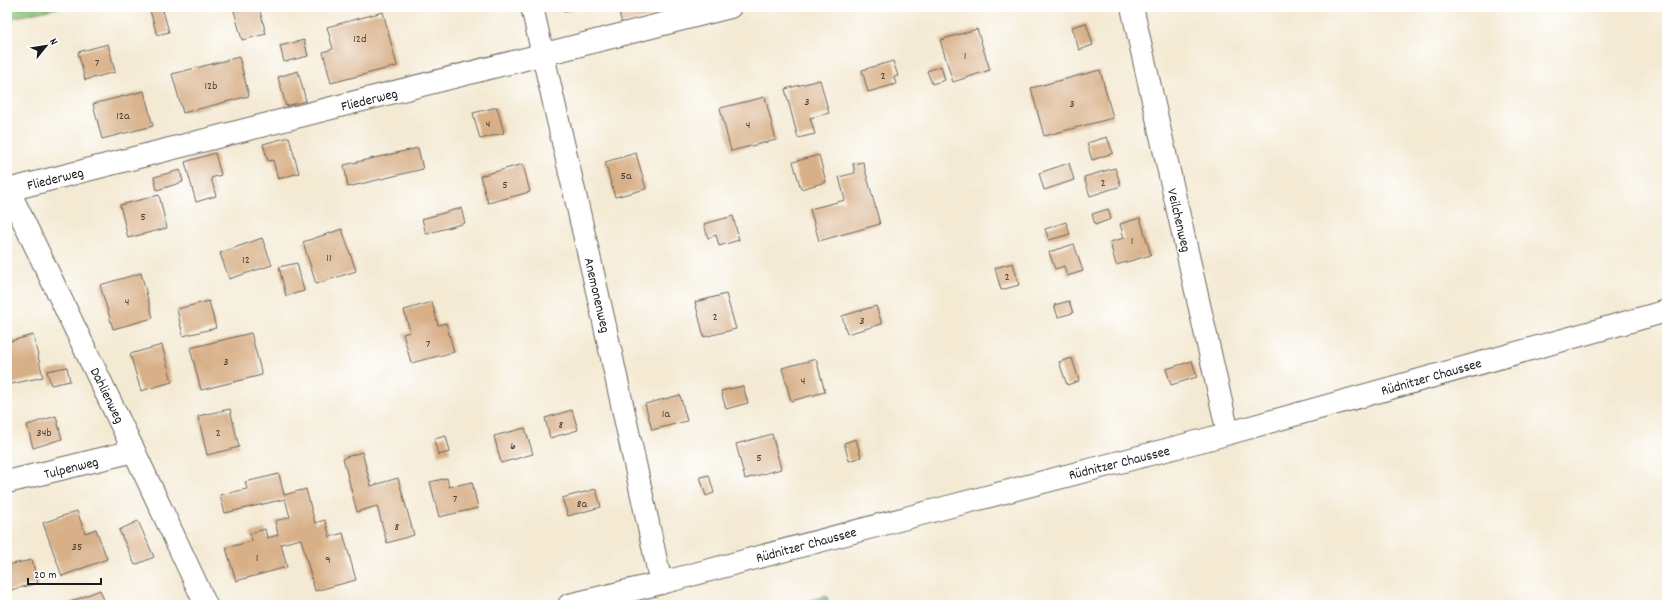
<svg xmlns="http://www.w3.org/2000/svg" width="1674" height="612" viewBox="0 0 1674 612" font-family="Dekko,sans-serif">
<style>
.green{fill:#8cc67a;stroke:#54714b}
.forest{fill:#71ab6a;stroke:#466443}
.building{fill:#d8b088}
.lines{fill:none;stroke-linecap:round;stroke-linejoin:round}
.minor-casing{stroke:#68645c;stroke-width:24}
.major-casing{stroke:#68645c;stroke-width:24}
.minor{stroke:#fff;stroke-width:22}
.major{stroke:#fff;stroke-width:22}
.labels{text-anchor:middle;stroke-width:3;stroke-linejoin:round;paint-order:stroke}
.number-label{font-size:12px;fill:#4b4137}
.street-label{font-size:14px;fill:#1c1c1c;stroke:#fff}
</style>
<rect width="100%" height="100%" fill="#fff"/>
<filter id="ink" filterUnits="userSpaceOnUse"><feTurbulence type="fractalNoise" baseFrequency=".025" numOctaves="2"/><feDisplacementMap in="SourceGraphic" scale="8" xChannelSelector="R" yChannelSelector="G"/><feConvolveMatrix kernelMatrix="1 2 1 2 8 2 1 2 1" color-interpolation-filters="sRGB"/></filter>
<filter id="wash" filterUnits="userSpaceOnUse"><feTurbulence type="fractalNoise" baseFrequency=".012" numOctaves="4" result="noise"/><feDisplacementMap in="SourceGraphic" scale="16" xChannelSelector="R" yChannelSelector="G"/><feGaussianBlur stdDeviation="0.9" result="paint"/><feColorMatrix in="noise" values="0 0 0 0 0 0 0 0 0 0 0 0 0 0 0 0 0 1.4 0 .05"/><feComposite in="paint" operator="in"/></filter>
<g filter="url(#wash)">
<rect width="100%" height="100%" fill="#f4ead4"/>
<!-- green -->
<polygon class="green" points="7,7 63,7 7,19"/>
<!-- forest -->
<polygon class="forest" points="827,596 829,605 786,605"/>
<g id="blocks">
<!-- building -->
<g class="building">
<polygon points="149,7 162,7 169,32 157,35"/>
<polygon points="233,7 259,7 266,34 242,40"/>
<polygon points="563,7 581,7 581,8 564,11"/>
<polygon points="620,7 659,7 661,14 622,24 618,8"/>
<polygon points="383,12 397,66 331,83 323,52 333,49 327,27"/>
<polygon points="1086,23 1093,45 1079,50 1072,27"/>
<polygon points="977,29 990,70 953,82 940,40"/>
<polygon points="304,40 308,56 284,62 280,46"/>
<polygon points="108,44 115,72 85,80 78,52"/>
<polygon points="239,57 249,96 183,113 172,74"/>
<polygon points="893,61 898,76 894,77 896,84 868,92 862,70"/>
<polygon points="941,66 945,80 932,84 927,71"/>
<polygon points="1100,70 1113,118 1044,136 1031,88"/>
<polygon points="298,71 306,101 286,106 278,77"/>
<polygon points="820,80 829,113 810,118 815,134 798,138 785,89"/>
<polygon points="144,91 153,126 102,139 93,104"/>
<polygon points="765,97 776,140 731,151 720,108"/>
<polygon points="497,107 504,133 480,139 473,113"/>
<polygon points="289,137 299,173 278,179 273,160 268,161 263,144"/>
<polygon points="1107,137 1113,153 1092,160 1087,143"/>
<polygon points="418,148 423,169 348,187 344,165"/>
<polygon points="215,153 221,175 211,178 216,196 196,202 185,162"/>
<polygon points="636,153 646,189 615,197 605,162"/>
<polygon points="819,155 826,182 801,189 793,162"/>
<polygon points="863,162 880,224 819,241 810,209 845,200 839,177 855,173 853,164"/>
<polygon points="1069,163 1074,180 1044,190 1039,173"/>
<polygon points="523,164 530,192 488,203 480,176"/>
<polygon points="1115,168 1121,186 1090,196 1084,177"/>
<polygon points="180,170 183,182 157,190 154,177"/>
<polygon points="159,195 167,228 128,238 120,205"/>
<polygon points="461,208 465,223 426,234 422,219"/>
<polygon points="1108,209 1111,219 1095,225 1092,214"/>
<polygon points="733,216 739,240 719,246 716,235 708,238 704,224"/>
<polygon points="1140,218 1151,255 1116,265 1110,242 1124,238 1120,224"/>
<polygon points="1066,222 1070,234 1049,240 1045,229"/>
<polygon points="342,229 356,271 316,284 303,242"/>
<polygon points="262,238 272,265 229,279 220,253"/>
<polygon points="1074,244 1083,271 1067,276 1064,266 1055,269 1049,252"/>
<polygon points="297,263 304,291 286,296 279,267"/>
<polygon points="1013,263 1019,285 1001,290 995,268"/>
<polygon points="141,273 153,318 113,329 100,285"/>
<polygon points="726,294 736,329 704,337 695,302"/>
<polygon points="209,301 216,328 183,336 177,309"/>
<polygon points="1069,301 1073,313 1058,317 1054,305"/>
<polygon points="432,302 438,325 446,323 454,352 411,363 403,334 410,332 404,310"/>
<polygon points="876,306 882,324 847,334 842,316"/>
<polygon points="251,333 262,375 201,390 190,348"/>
<polygon points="33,335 43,377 7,385 7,342"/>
<polygon points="162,345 172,382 141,391 130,354"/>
<polygon points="1072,358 1079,381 1067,385 1059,362"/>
<polygon points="816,359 825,392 791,401 782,368"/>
<polygon points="1192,361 1197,377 1171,385 1166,369"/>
<polygon points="67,367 70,381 51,385 47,371"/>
<polygon points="743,386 748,403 726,409 721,391"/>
<polygon points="680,395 687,421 652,430 645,404"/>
<polygon points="230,409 239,447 207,455 198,416"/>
<polygon points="572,410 578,430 550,438 545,418"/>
<polygon points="56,416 62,439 33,448 27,425"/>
<polygon points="525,428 533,454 501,463 494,436"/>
<polygon points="772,434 781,469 745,479 736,444"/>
<polygon points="446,436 450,452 438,455 434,439"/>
<polygon points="856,439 861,457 849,461 844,443"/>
<polygon points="362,452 371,486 398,478 414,535 387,543 377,506 357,512 343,458"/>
<polygon points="279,474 284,495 306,489 315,523 325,520 330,537 343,533 356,580 315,591 301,539 281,544 287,567 236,581 226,548 252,541 250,533 265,529 267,538 278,535 275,521 290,517 285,499 225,513 220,495 247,489 245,482"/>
<polygon points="709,475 714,493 706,496 700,477"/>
<polygon points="447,478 449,487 472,482 478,508 439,517 430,482"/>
<polygon points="596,489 601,507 568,516 562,498"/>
<polygon points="77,511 85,533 96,529 107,559 62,576 43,523"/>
<polygon points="138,521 154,557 135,565 119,530"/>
<polygon points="32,560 38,583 7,591 7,565"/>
<polygon points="100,590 106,605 69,605 68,603"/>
</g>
</g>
</g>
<g filter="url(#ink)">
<use href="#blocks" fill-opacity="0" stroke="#68645c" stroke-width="1"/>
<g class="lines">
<!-- minor casing -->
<g class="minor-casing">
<g id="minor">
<polyline points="532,7 603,317 661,583"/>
<polyline points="1132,7 1228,433"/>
<polyline points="7,187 134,451 206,605"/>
<polyline points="8,190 730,7"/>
<polyline points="7,482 134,451"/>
</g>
</g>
<!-- major casing -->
<g class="major-casing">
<polyline id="major" points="569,605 661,583 936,510 1208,439 1667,311"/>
</g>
<!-- minor -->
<use href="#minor" class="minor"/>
<!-- major -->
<use href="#major" class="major"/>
</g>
</g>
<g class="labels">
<!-- number labels -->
<g class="number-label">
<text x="360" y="42">12d</text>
<text x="965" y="59">1</text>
<text x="97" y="66">7</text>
<text x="883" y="79">2</text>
<text x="211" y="89">12b</text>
<text x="807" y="105">3</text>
<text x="1072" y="107">3</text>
<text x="123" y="119">12a</text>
<text x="488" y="127">4</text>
<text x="748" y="128">4</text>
<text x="626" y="179">5a</text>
<text x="1103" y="186">2</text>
<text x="505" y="188">5</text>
<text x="143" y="220">5</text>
<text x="1132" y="244">1</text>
<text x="329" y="261">11</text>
<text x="246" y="263">12</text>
<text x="1007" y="280">2</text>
<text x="127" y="305">4</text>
<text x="715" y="320">2</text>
<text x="862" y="324">3</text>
<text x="428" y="347">7</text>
<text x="226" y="365">3</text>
<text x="803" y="384">4</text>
<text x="666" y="417">1a</text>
<text x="561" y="428">8</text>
<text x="44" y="436">34b</text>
<text x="218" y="436">2</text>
<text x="513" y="449">6</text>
<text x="759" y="461">5</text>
<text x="455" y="502">7</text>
<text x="582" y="507">8a</text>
<text x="397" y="530">8</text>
<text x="77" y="550">35</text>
<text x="257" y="561">1</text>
<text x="328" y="563">9</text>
</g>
<!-- street labels -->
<g class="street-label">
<text transform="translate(369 99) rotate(-14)" y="5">Fliederweg</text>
<text transform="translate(55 178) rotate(-14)" y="5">Fliederweg</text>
<text transform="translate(1180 220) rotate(77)" y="5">Veilchenweg</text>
<text transform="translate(598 295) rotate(77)" y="5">Anemonenweg</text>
<text transform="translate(1431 376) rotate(-16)" y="5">Rüdnitzer Chaussee</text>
<text transform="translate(108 395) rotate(64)" y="5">Dahlienweg</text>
<text transform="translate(1119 462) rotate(-14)" y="5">Rüdnitzer Chaussee</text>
<text transform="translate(71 467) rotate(-14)" y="5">Tulpenweg</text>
<text transform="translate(806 544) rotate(-15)" y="5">Rüdnitzer Chaussee</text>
</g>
</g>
<!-- margin -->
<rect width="1674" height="612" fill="none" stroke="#fff" stroke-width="24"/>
<!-- north arrow -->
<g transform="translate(46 46) rotate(60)" stroke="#ffffff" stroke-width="3" paint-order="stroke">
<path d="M0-3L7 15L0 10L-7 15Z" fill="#1c1c1c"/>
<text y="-6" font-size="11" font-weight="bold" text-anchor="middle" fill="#1c1c1c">N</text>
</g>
<!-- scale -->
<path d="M28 578v6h73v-6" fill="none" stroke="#1c1c1c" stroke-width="2"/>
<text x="34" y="578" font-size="12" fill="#1c1c1c" stroke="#ffffff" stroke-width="3" paint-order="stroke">20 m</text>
</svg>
